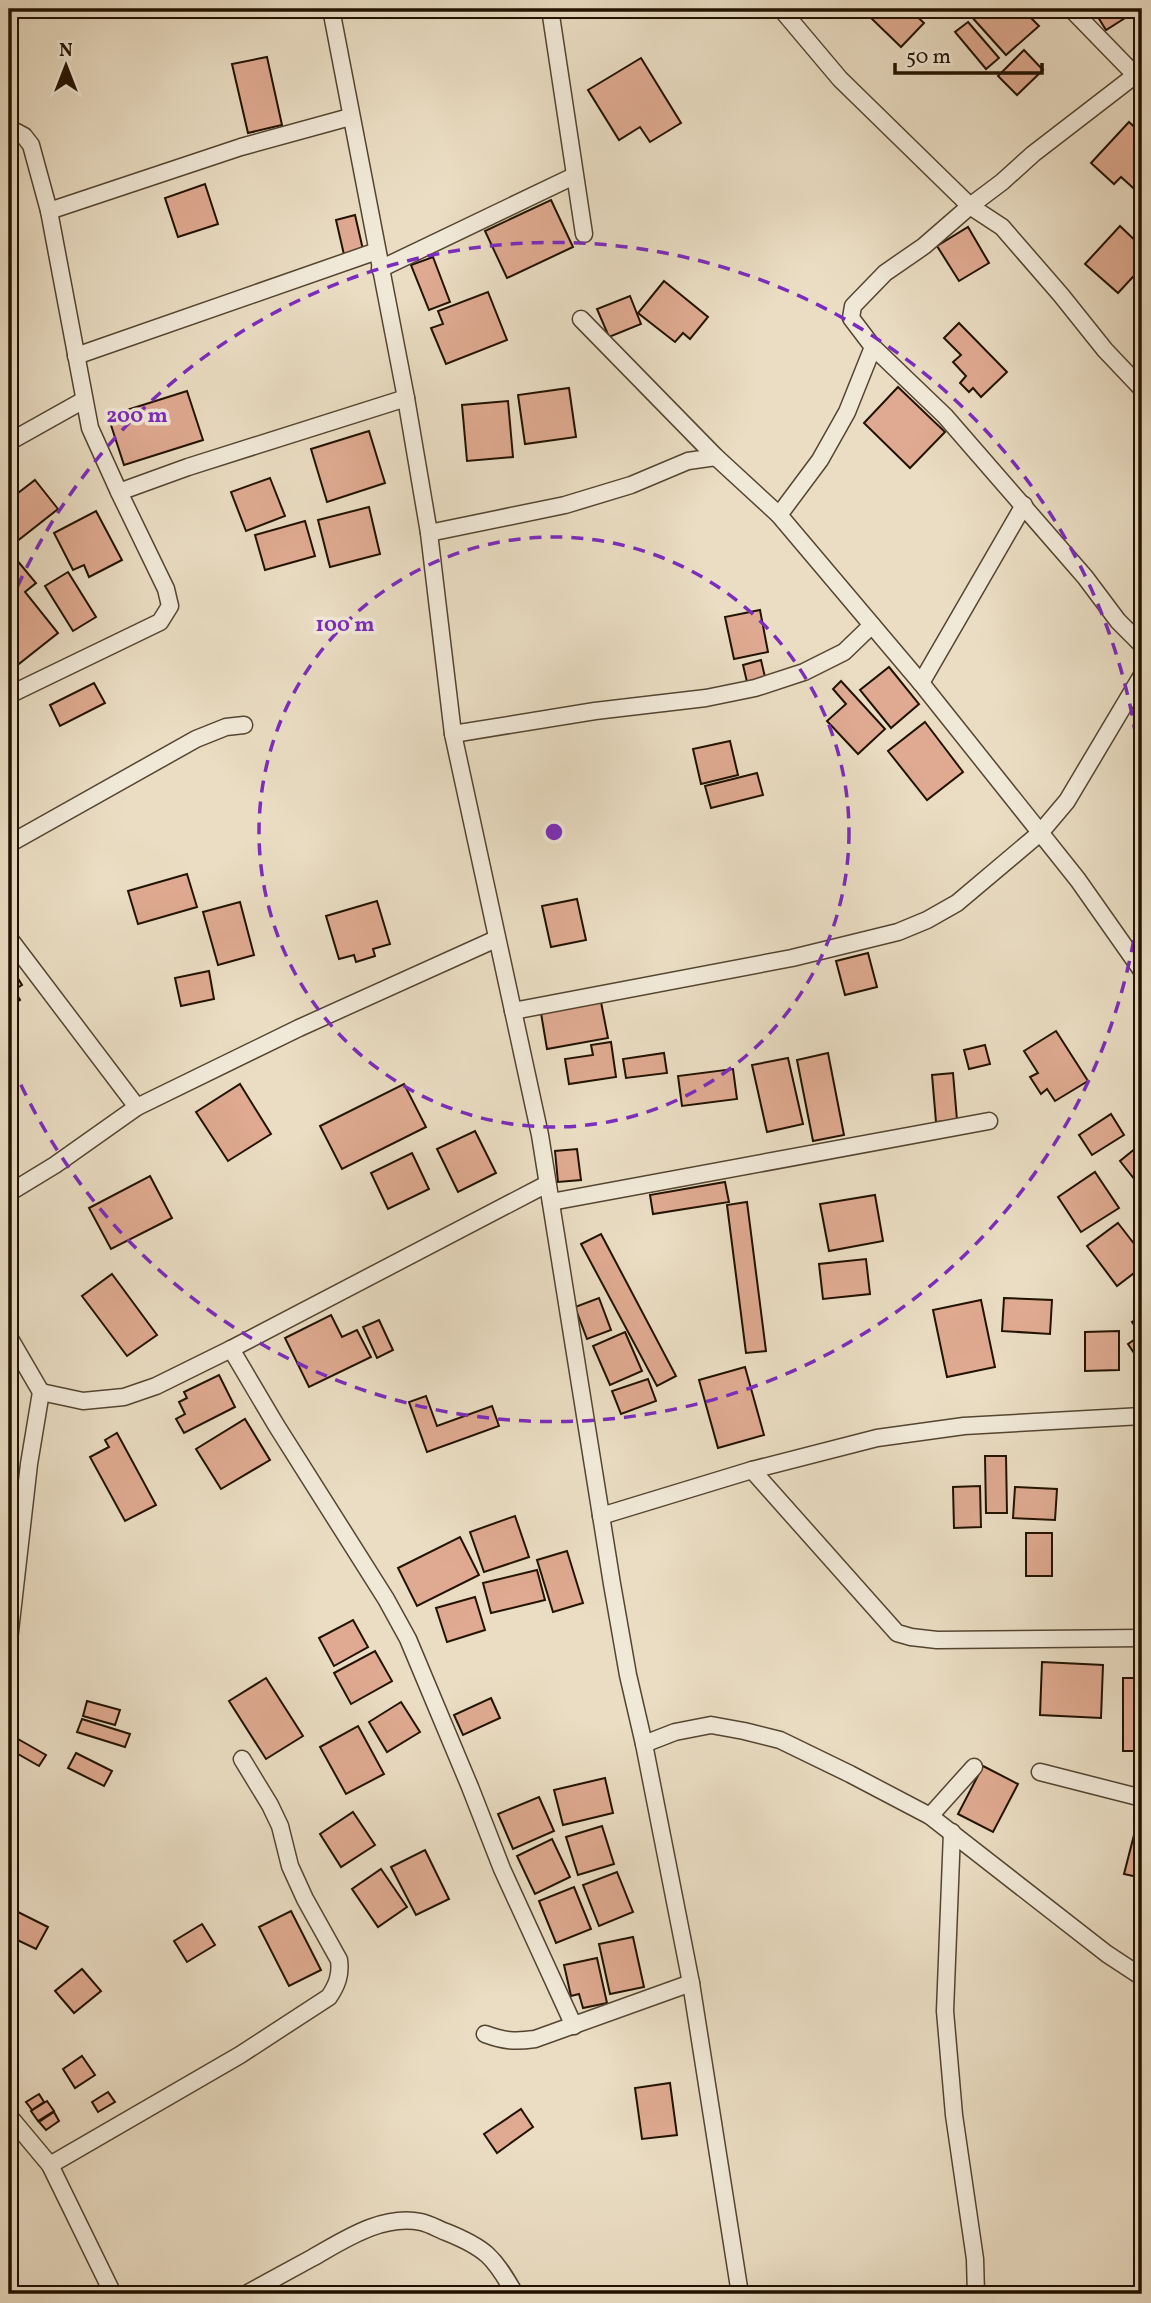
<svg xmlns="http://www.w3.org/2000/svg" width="1151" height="2303" viewBox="0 0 1151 2303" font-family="Vollkorn,serif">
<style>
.building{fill:#dfaa91;stroke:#221200;stroke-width:2}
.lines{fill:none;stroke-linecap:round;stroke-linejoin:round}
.minor-casing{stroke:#544531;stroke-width:19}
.minor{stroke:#f1e9d8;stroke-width:16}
.ring{fill:none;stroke:#7b2cbf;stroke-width:3.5;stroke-dasharray:12 9}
.centre{fill:#7b2cbf;stroke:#f1e9d8;stroke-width:3.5}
.ring-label{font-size:21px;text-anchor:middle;font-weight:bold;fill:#7b2cbf;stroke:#f1e9d8;stroke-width:7;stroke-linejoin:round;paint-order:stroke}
</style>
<rect width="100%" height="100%" fill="#eaddc3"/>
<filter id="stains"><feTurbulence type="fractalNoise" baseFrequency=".00286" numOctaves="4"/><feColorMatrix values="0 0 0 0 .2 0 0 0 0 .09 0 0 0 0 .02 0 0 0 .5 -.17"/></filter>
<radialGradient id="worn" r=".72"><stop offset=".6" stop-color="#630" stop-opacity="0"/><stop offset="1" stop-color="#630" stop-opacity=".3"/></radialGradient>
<!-- building -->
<g class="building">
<polygon points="878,9 909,9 924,23 901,47 870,17"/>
<polygon points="977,9 1035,9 1028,15 1039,26 1006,55 970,15"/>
<polygon points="1093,9 1131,9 1133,13 1106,30"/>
<polygon points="1142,9 1142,27 1134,15"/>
<polygon points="968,22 999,58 986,69 955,32"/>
<polygon points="1024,50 1043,70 1017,95 998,76"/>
<polygon points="267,57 282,125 248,133 232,64"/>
<polygon points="641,58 681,123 650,142 640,127 619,140 588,90"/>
<polygon points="1129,122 1142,134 1142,196 1121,177 1114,184 1091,163"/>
<polygon points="205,184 218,224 178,237 165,198"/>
<polygon points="551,200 573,247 507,278 485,231"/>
<polygon points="355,215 364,254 345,259 336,220"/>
<polygon points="1120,226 1142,247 1142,267 1118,293 1085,264"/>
<polygon points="968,227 989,263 959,281 937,246"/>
<polygon points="433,257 450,302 429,310 411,265"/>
<polygon points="664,281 708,317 690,339 683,333 675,342 638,313"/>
<polygon points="488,292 507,340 446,364 431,328 443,324 438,311"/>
<polygon points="630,296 641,324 609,337 597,309"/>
<polygon points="959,323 1007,372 981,397 973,388 969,392 960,383 966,376 953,362 961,355 944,338"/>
<polygon points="898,387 945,432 910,468 864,423"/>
<polygon points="569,388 576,437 525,444 518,395"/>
<polygon points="187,391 203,440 124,465 108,416"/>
<polygon points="508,401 513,457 467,461 462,405"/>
<polygon points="369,431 385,483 327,502 311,449"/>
<polygon points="9,471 16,484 9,488"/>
<polygon points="270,478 285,516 246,531 231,492"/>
<polygon points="35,480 58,509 16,542 9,533 9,500"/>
<polygon points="369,507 380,554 330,567 318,520"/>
<polygon points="96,511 122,560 89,577 84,565 73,570 54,533"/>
<polygon points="305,521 315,556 265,570 255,535"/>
<polygon points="16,559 36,583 25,592 58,633 15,667 9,659 9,565"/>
<polygon points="68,572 96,617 73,631 45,586"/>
<polygon points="760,610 768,652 734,659 725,617"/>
<polygon points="761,660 765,677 747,682 743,665"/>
<polygon points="889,667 919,704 891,728 860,690"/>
<polygon points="841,681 885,729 858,754 827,721 846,704 833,689"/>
<polygon points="94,683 105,703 60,726 50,705"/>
<polygon points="925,722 963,772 927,800 888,751"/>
<polygon points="730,741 738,775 701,784 693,749"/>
<polygon points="757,773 763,795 711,808 705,786"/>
<polygon points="187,874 197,907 138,924 128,891"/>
<polygon points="577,899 586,940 551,947 542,906"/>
<polygon points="377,901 390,944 373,949 375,956 356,962 354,955 339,959 326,916"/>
<polygon points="240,902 254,955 218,965 203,912"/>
<polygon points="868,953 877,987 845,995 836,961"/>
<polygon points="9,964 22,985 14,990 20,1000 9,1007"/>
<polygon points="209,971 214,999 181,1006 175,978"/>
<polygon points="601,1002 608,1038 547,1049 541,1013"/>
<polygon points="1056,1031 1088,1081 1055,1101 1047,1089 1041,1094 1030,1077 1038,1073 1024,1051"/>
<polygon points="611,1042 616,1077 569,1084 565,1059 593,1055 591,1045"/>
<polygon points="985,1045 990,1064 969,1069 964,1050"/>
<polygon points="664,1053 667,1073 626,1078 623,1059"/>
<polygon points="828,1053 844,1135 813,1141 797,1060"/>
<polygon points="788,1058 803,1124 767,1132 752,1065"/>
<polygon points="733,1069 737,1099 682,1106 678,1076"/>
<polygon points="953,1073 957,1120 936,1122 932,1075"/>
<polygon points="240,1084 271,1134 228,1161 196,1112"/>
<polygon points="404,1084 426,1127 342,1169 320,1126"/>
<polygon points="1111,1114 1124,1135 1092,1155 1079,1135"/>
<polygon points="475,1131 496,1173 458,1192 437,1149"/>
<polygon points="1142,1143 1142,1182 1139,1185 1120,1161"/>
<polygon points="577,1149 581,1180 558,1182 555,1151"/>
<polygon points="412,1153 429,1189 388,1209 371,1173"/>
<polygon points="1095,1172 1119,1208 1081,1232 1058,1197"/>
<polygon points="150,1176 172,1218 111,1249 89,1208"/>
<polygon points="725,1182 729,1202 653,1214 650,1195"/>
<polygon points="875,1195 883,1241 829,1251 820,1204"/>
<polygon points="747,1202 766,1351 746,1353 727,1205"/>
<polygon points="1118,1223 1142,1254 1142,1267 1117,1286 1087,1246"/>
<polygon points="601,1234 676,1376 657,1386 581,1244"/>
<polygon points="866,1259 870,1294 823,1299 819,1264"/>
<polygon points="112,1274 157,1335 127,1356 82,1296"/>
<polygon points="599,1298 611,1330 587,1339 575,1307"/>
<polygon points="1004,1298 1052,1300 1050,1334 1002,1331"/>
<polygon points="981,1300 995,1367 947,1377 933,1310"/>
<polygon points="331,1315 342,1337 357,1330 371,1357 309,1387 285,1338"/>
<polygon points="1142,1315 1142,1365 1128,1344 1141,1335 1132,1322"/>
<polygon points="379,1320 393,1350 377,1358 363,1327"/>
<polygon points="1119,1331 1119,1370 1085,1371 1085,1332"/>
<polygon points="625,1332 642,1371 610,1385 593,1346"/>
<polygon points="745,1367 764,1435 718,1448 699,1380"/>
<polygon points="219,1375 235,1407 184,1433 176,1419 185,1414 179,1402 187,1398 184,1392"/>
<polygon points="648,1379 656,1401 621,1414 612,1391"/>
<polygon points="426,1396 437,1426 492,1406 499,1426 427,1452 409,1402"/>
<polygon points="245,1419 270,1460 221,1489 196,1449"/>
<polygon points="117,1433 156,1505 125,1521 90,1457 109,1447 105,1440"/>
<polygon points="985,1456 1006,1456 1007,1513 986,1513"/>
<polygon points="980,1486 981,1527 954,1528 953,1487"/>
<polygon points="1015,1487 1057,1489 1055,1520 1013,1518"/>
<polygon points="515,1516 529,1557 484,1572 470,1532"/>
<rect x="1026" y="1533" width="26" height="43"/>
<polygon points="460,1537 479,1575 417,1606 398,1568"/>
<polygon points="567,1551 583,1603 553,1612 537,1560"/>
<polygon points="537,1570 545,1600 491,1613 483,1583"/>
<polygon points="475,1597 485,1630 447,1642 436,1608"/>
<polygon points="353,1620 368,1647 334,1666 319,1638"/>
<polygon points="375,1651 392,1681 351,1704 334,1673"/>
<polygon points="1042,1662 1103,1665 1101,1718 1040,1715"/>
<polygon points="266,1678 303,1736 266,1759 229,1701"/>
<rect x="1123" y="1678" width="19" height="73"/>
<polygon points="491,1698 500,1718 463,1735 454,1715"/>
<polygon points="87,1701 120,1710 115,1725 83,1716"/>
<polygon points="401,1702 420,1732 387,1752 369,1722"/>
<polygon points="82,1719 130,1734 125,1747 77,1732"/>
<polygon points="358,1726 384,1774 346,1794 320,1747"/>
<polygon points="18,1739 46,1755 39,1766 11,1750"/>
<polygon points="76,1753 112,1771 104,1786 68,1768"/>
<polygon points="983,1766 1018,1784 993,1832 958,1814"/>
<polygon points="605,1778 613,1813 563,1825 554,1790"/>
<polygon points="539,1797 554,1831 513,1849 498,1814"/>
<polygon points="353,1812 375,1845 341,1867 320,1834"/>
<polygon points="602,1826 614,1864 578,1875 566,1837"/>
<polygon points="1134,1835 1142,1837 1142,1878 1124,1874"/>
<polygon points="552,1839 570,1877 535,1894 517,1856"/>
<polygon points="425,1850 449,1899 416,1915 391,1867"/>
<polygon points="381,1869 407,1907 378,1927 352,1889"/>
<polygon points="617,1872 633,1912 599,1926 583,1885"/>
<polygon points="574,1887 591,1929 556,1943 539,1901"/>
<polygon points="14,1910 48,1927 36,1949 9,1936 9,1920"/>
<polygon points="291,1911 321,1970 289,1986 259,1927"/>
<polygon points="202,1924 215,1945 187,1962 174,1941"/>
<polygon points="633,1937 644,1987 610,1994 599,1944"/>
<polygon points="597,1958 607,2003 583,2008 579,1994 571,1996 564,1965"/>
<polygon points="82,1969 101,1991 74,2013 55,1991"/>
<polygon points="82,2056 95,2075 75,2088 63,2069"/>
<polygon points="670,2083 677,2135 642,2139 635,2088"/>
<polygon points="108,2092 115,2102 98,2112 92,2102"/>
<polygon points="39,2094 44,2102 32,2110 26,2102"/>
<polygon points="47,2101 54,2111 38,2121 31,2111"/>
<polygon points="521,2109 533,2127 497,2153 484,2134"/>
<polygon points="54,2112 59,2121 46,2130 39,2122"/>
</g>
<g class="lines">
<!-- minor casing -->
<g class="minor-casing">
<g id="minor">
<polyline points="331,9 406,398 429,533 453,734 540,1135 612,1584 628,1675 644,1744 691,1983 740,2294"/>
<polyline points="550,9 584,234"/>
<polyline points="781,9 840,79 970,206 1002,227 1061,295 1105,350 1142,389"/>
<polyline points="1071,9 1142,82"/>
<polyline points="9,128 24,136 31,145 49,211 90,428 119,492 188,467 406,398"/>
<polyline points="49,211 241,147 350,117"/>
<polyline points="380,269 574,176"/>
<polyline points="581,319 716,457 779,515 921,683 1078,880 1142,971"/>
<polyline points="873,347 945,416 1085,577 1118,621 1142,645"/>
<polyline points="76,356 377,251"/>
<polyline points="9,442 84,400"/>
<polyline points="779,515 820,460 847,412 873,347 851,318 853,306 885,273 924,246 970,206 1002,182 1033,154 1142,70"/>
<polyline points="429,533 565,505 631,485 688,461 716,457"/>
<polyline points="921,683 1024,505"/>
<polyline points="9,695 160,622 170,606 166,589 119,492"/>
<polyline points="453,734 595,711 706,698 755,688 804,672 844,652 872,625"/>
<polyline points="9,844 196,739 226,727 244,725"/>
<polyline points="9,938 137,1107"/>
<polyline points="513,1011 792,958 898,932 927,920 957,903 1040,833 1067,801 1142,675"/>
<polyline points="9,1193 55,1165 137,1107 299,1028 496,939"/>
<polyline points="551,1202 989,1121"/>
<polyline points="9,1337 41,1392 29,1464 9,1640"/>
<polyline points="231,1349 276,1425 386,1599 408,1639 470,1787 502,1869 574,2026"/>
<polyline points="41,1392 83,1401 124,1397 156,1386 231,1349 547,1184"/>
<polyline points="752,1470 897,1633 911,1637 937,1640 1142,1638"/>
<polyline points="601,1516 752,1470 877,1438 964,1426 1142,1416"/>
<polyline points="644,1744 675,1732 711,1725 744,1731 780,1740 850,1774 930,1816 1107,1954 1142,1977"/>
<polyline points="1040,1772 1142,1798"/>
<polyline points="930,1816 974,1767"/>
<polyline points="952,1832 945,2011 954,2115 975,2259 976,2294"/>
<path d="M485 2034C504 2041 515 2042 535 2039L691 1983"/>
<polyline points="9,2116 50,2165 113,2294"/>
<path d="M50 2165 240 2055 329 1997C337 1985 341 1975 339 1960L305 1899 290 1866 280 1826 270 1805 242 1759"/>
<path d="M246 2294C268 2282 290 2270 312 2258 344 2240 382 2214 421 2222 430 2224 438 2229 446 2232 486 2248 494 2257 515 2294"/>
</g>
</g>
<!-- minor -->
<use href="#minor" class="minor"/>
</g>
<!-- distance rings -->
<g class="ring">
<circle cx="554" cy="832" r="295"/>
<path d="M1142 878A590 590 0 0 1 9 1058M9 606A590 590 0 0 1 1142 786"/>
</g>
<circle cx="554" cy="832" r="10" class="centre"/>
<g class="ring-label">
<text x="137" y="422">200 m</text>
<text x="345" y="631">100 m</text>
</g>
<!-- margin -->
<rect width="1151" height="2303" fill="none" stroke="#eaddc3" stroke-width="35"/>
<rect x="10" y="10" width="1130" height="2282" fill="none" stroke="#221200" stroke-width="3.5"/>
<rect x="18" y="18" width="1116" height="2268" fill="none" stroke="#221200" stroke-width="2"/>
<!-- north arrow -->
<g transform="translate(66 66)" stroke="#f1e9d8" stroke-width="5" paint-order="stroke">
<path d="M0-5L12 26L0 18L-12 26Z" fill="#221200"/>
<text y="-10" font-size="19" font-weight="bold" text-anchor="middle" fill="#221200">N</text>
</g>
<!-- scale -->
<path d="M895 63v10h147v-10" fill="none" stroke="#221200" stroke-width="3.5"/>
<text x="906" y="63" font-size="21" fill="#221200" stroke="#f1e9d8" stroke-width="5" paint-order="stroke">50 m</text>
<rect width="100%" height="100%" filter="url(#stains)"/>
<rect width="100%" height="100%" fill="url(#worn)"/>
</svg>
